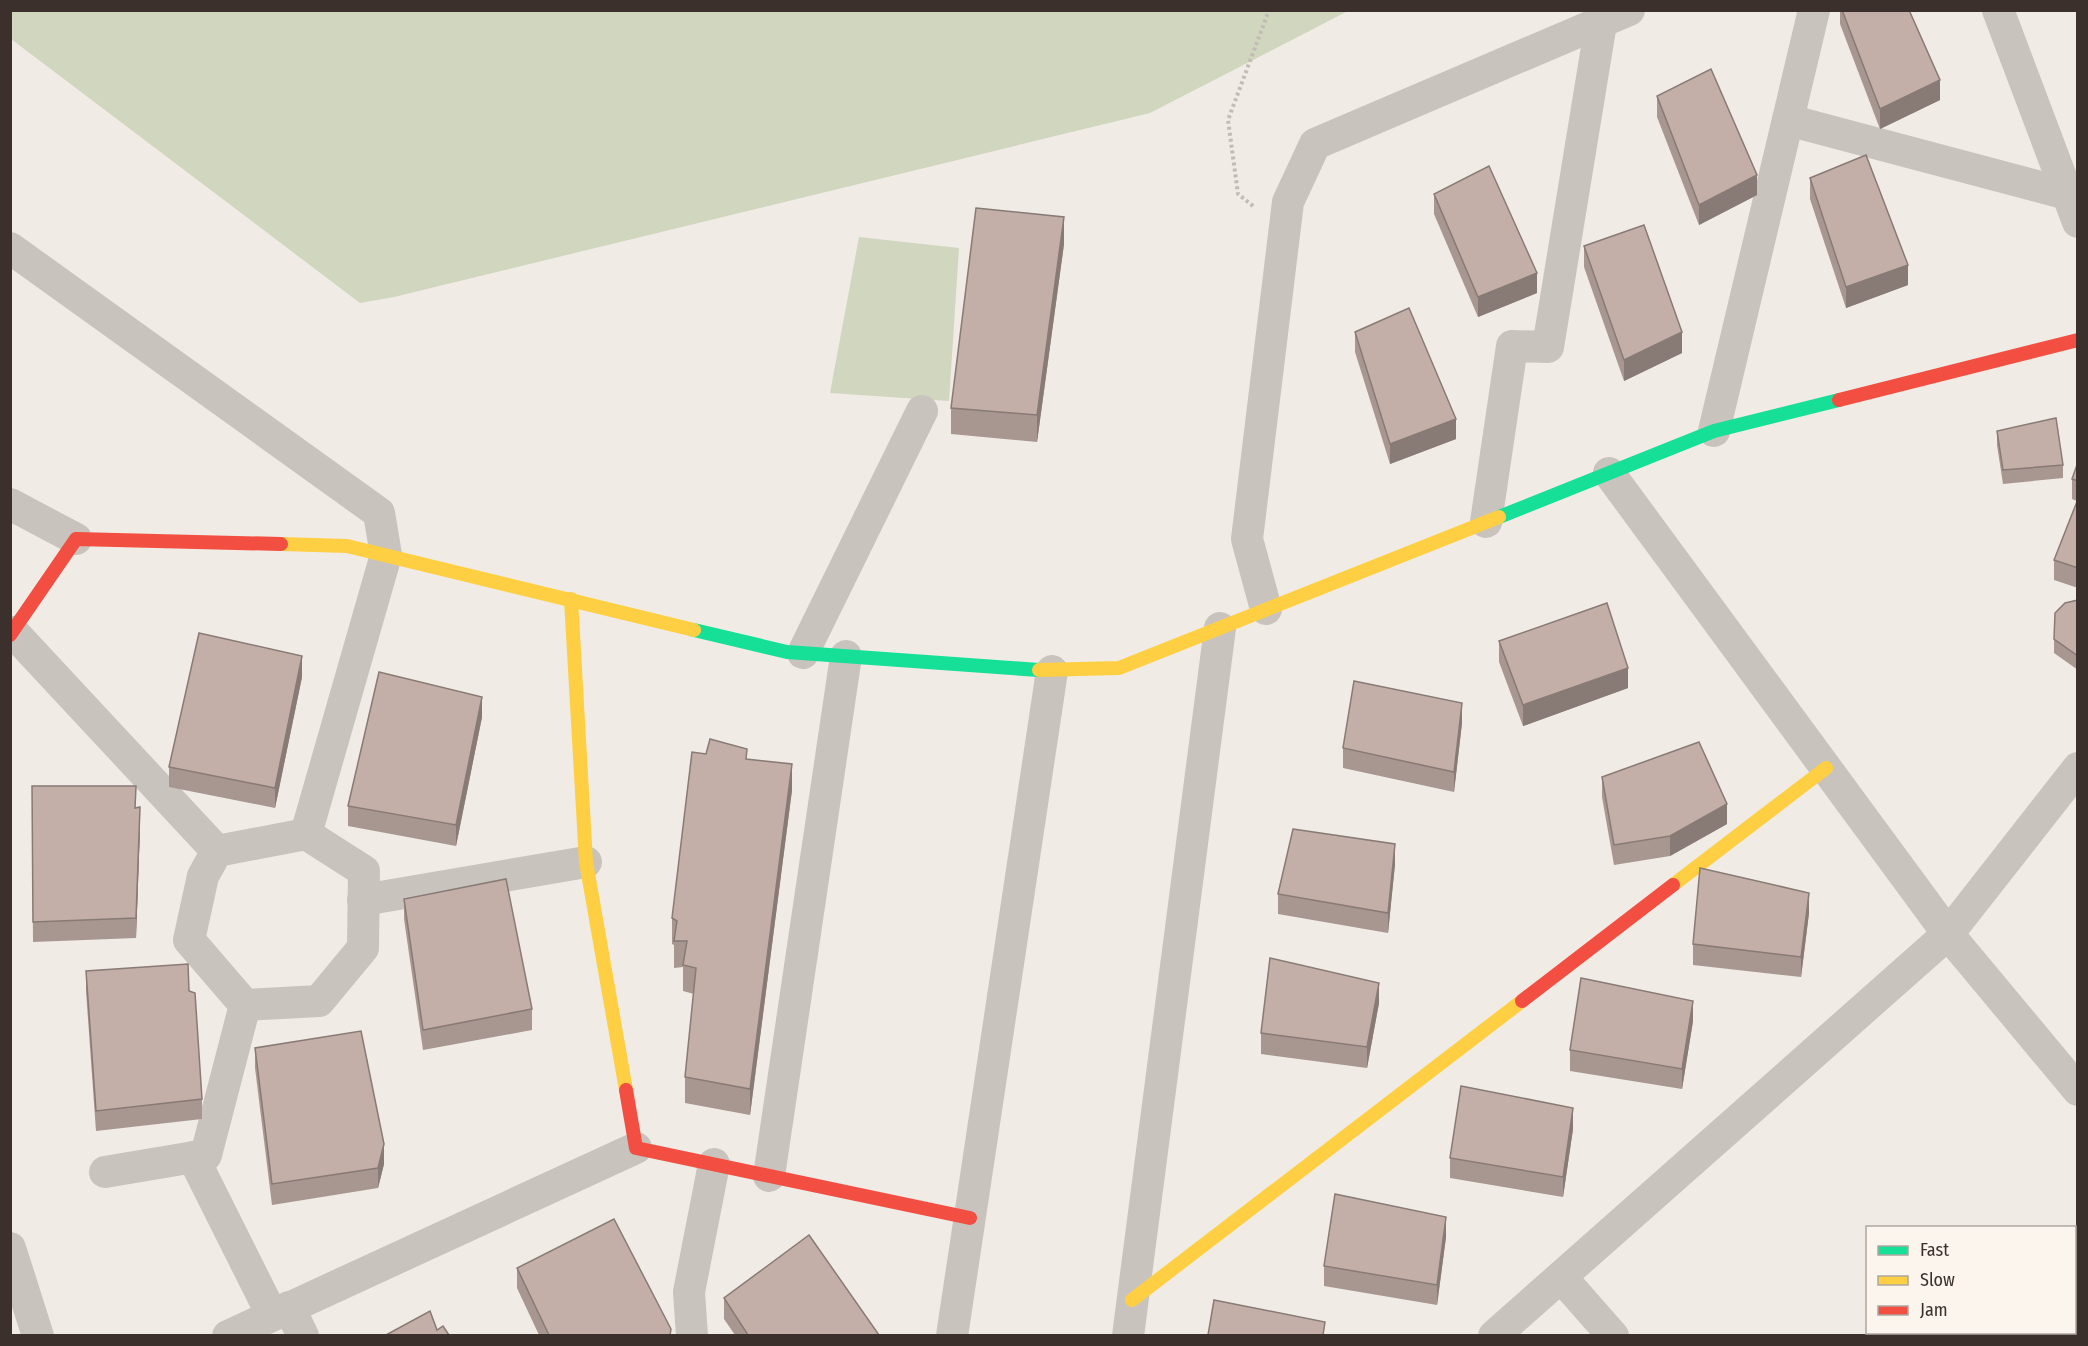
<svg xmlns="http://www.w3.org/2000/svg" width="2088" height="1346" viewBox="0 0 2088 1346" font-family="'Fira Sans Condensed',sans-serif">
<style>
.green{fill:#d1d6bf}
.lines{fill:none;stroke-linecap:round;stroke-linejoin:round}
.path{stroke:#c2bbb6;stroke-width:4;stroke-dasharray:3 3;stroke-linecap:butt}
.street{stroke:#c9c3be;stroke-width:32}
.fast{stroke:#16e098;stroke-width:14}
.slow{stroke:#ffcf43;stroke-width:14}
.jam{stroke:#f24e42;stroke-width:14}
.wall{fill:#a89690}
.shaded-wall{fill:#887a75}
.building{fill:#c3afa7;stroke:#887a75;stroke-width:1.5}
</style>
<rect width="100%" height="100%" fill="#f0ebe5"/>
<!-- green -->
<g class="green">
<polygon points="10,11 11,10 1348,11 1150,113 394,297 360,303 11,39"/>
<polygon points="859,237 959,248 949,401 830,393"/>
</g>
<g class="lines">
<!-- path -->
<polyline class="path" points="1253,206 1238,194 1228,120 1269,10"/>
<!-- street -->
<g class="street">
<polyline points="1998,10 2078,222"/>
<polyline points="1788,120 2067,194"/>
<polyline points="10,248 379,513 386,555 306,834"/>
<polyline points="1714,431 1814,10"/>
<polyline points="1609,473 1948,934 2078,1090"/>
<polyline points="10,504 76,539"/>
<polyline points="1486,522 1512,346 1548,347 1601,23"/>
<polyline points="1266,609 1247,539 1288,202 1315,144 1629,10"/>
<polyline points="13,632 217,851 203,876 189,940 245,1005 319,1001 363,948 364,871 306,834 217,851"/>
<polyline points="803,653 922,411"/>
<polyline points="363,900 586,862"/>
<polyline points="193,1157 272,1315"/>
<polyline points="105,1172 206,1155 245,1005"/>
<polyline points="769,1176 846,656"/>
<polyline points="10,1248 38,1336"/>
<polyline points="1561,1277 1613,1336"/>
<polyline points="289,1307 303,1336"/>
<polyline points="228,1336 636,1148"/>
<polyline points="692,1336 689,1292 714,1164"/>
<polyline points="952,1336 1052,671"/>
<polyline points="1128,1336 1220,628"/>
<polyline points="1494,1336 1948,934 2078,768"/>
<polyline points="2066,1336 2069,1332"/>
</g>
<!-- fast -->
<g class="fast">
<polyline points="1499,517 1714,431 1839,400"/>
<polyline points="694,630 787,652 1039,670"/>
</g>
<!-- slow -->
<g class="slow">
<polyline points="281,544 347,546 694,630"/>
<polyline points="571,599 586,862 626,1090"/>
<polyline points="1039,670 1119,668 1499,517"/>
<polyline points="1673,885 1826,768"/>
<polyline points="1132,1300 1522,1001"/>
</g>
<!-- jam -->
<g class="jam">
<polyline points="1839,400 2078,340"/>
<polyline points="10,635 76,539 281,544"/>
<polyline points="1522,1001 1673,885"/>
<polyline points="626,1090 636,1148 970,1218"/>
</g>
</g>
<!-- wall -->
<g class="wall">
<polygon points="1840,10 1909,10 1940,100 1880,129 1840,24"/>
<polygon points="1657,96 1757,195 1699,225 1657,117"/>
<polygon points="1810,178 1908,285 1846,308 1810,199"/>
<polygon points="1434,194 1537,293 1478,317 1434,214"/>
<polygon points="1064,244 1037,442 951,434 951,408"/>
<polygon points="1584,246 1682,353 1624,381 1584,267"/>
<polygon points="1355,332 1456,439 1390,464 1355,352"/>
<polygon points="1997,431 2063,465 2063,478 2003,484 1997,445"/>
<polygon points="2078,462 2078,588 2054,580 2054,560 2077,501 2072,499 2072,479"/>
<polygon points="2078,600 2078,670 2054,653 2054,639"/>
<polygon points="1499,641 1628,688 1523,726 1499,662"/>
<polygon points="302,677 275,808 169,787 169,767"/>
<polygon points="482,717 456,846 348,826 348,806"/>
<polygon points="1462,723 1454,792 1343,768 1343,748"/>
<polygon points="747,759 792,790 750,1115 685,1103 685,1077 694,994 683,991 683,967 674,968 674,945 672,944 672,918"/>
<polygon points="1602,777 1727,824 1670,856 1614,865 1602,797"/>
<polygon points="32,786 136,808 140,828 136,938 33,942"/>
<polygon points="1395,864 1388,933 1278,914 1278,894"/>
<polygon points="404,899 532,1009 532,1030 423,1050 404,919"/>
<polygon points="1809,913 1801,977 1693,965 1693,944"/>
<polygon points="86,971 189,991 202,1099 202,1119 96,1131 86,991"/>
<polygon points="1379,1003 1367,1068 1261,1054 1261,1033"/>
<polygon points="1693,1021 1682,1089 1570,1071 1570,1050"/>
<polygon points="255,1048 384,1164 378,1188 272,1205 255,1068"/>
<polygon points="1573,1129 1563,1197 1450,1178 1450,1158"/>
<polygon points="1446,1237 1437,1305 1324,1286 1324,1266"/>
<polygon points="517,1268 671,1335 539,1335 517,1288"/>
<polygon points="724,1298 879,1335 735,1335 724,1319"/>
</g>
<!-- shaded-wall -->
<g class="shaded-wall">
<polygon points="1940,80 1940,100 1880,129 1880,109"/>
<polygon points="1757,175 1757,195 1699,225 1699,205"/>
<polygon points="1064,217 1064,244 1037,442 1037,415"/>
<polygon points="1908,265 1908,285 1846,308 1846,287"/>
<polygon points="1537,273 1537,293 1478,317 1478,297"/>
<polygon points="1682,332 1682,353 1624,381 1624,360"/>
<polygon points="1456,419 1456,439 1390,464 1390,444"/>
<polygon points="302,656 302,677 275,808 275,788"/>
<polygon points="1628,668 1628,688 1523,726 1523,705"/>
<polygon points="482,697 482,717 456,846 456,825"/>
<polygon points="1462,703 1462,723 1454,792 1454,772"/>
<polygon points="792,764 792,790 750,1115 750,1089"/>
<polygon points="1727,804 1727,824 1670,856 1670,836"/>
<polygon points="140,807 140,828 136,938 136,918"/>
<polygon points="1395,844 1395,864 1388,933 1388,913"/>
<polygon points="1809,893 1809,913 1801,977 1801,957"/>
<polygon points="1379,983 1379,1003 1367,1068 1367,1047"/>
<polygon points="1693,1001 1693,1021 1682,1089 1682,1069"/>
<polygon points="1573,1108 1573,1129 1563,1197 1563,1177"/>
<polygon points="384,1144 384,1164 378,1188 378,1168"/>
<polygon points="1446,1217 1446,1237 1437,1305 1437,1285"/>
</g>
<!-- building -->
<g class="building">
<polygon points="1842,10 1909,10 1940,80 1880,109"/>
<polygon points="1711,69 1757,175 1699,205 1657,96"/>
<polygon points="1866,155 1908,265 1846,287 1810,178"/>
<polygon points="1489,166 1537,273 1478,297 1434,194"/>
<polygon points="976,208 1064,217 1037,415 951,408"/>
<polygon points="1644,225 1682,332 1624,360 1584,246"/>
<polygon points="1409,308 1456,419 1390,444 1355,332"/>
<polygon points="2056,418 2063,465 2003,470 1997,431"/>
<polygon points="2078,462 2078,481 2072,479"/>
<polygon points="2078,499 2078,568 2054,560"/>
<polygon points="2078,600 2078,656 2054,639 2055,613 2065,603"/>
<polygon points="1607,603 1628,668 1523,705 1499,641"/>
<polygon points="199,633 302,656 275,788 169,767"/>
<polygon points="379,672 482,697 456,825 348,806"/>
<polygon points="1354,681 1462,703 1454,772 1343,748"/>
<polygon points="710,739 747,749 746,759 792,764 750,1089 685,1077 696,968 683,965 687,941 674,941 677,921 672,918 692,752 706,754"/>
<polygon points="1699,742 1727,804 1670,836 1614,845 1602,777"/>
<polygon points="32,786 136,786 135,808 140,807 136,918 33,922"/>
<polygon points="1293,829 1395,844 1388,913 1278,894"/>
<polygon points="1700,868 1809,893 1801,957 1693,944"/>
<polygon points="506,879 532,1009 423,1030 404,899"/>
<polygon points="1270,958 1379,983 1367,1047 1261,1033"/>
<polygon points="188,964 189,991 195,993 202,1099 96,1111 86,971"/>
<polygon points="1581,978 1693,1001 1682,1069 1570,1050"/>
<polygon points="361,1031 384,1144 378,1168 272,1184 255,1048"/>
<polygon points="1461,1086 1573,1108 1563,1177 1450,1158"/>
<polygon points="1335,1194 1446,1217 1437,1285 1324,1266"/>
<polygon points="614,1219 671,1329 670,1335 549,1335 517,1268"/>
<polygon points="809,1235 879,1335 748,1335 724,1298"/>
<polygon points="1214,1300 1325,1322 1323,1335 1208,1335"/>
<polygon points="430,1311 437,1330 443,1326 449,1335 386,1335"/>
</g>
<!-- border -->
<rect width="2088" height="1346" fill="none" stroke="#3b302b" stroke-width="24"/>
<!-- legend -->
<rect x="1866" y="1226" width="210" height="108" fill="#fbf5ee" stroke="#aea6a0" stroke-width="1.5"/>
<rect x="1878" y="1246" width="30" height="9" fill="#16e098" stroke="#aea6a0" stroke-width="1.5"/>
<text x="1920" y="1256" font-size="18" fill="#3b302b">Fast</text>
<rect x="1878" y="1276" width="30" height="9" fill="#ffcf43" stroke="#aea6a0" stroke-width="1.5"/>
<text x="1920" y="1286" font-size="18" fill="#3b302b">Slow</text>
<rect x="1878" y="1306" width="30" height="9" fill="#f24e42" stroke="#aea6a0" stroke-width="1.5"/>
<text x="1920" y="1316" font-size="18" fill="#3b302b">Jam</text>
</svg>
